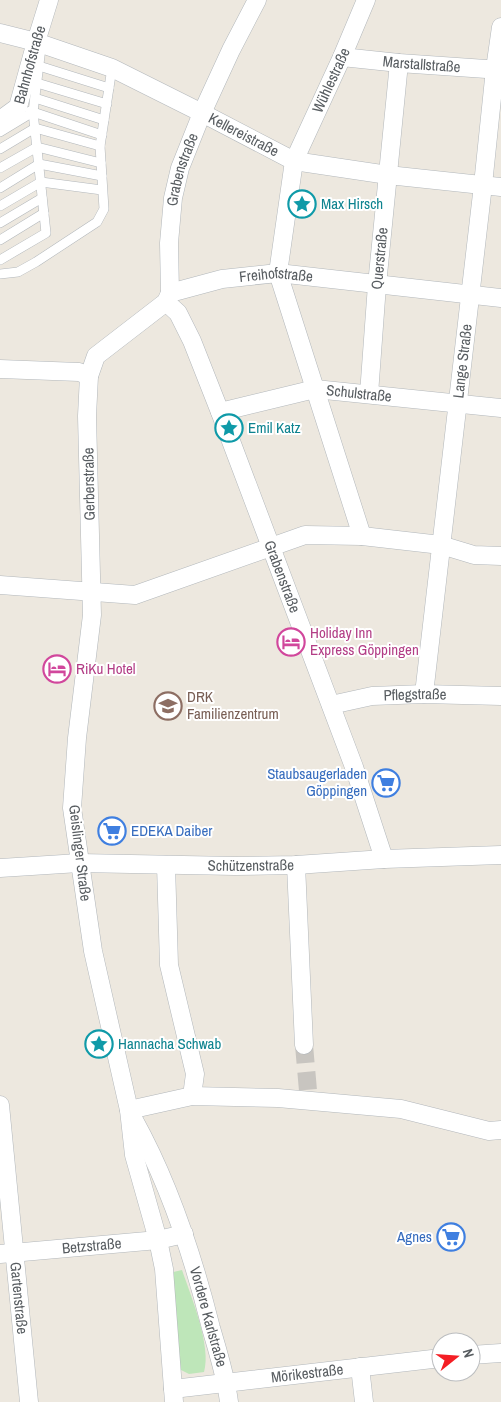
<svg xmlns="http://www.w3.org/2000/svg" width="501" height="1402" viewBox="0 0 501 1402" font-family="'Archivo Narrow',sans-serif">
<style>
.green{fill:#bee6b9}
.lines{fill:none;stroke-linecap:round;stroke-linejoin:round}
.street-tunnel{stroke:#c8c5c0;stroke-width:18;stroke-dasharray:18 9;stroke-linecap:butt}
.lane-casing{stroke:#b2b7bb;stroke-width:10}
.street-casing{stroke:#b2b7bb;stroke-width:19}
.lane{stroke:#fff;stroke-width:9}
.street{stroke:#fff;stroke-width:18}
.labels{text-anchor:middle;stroke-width:4;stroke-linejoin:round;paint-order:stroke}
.street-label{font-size:15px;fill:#585d61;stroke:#fff}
.culture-label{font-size:15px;fill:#0d838f;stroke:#fff;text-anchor:start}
.hotel-label{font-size:15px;fill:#b23c85;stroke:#fff;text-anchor:start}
.education-label{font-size:15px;fill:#785e54;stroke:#fff;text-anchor:start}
.shop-label{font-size:15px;fill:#366cbe;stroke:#fff;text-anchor:end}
</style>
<rect width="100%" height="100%" fill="#ede8df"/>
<!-- green -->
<path class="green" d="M182 1270C191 1296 212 1347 204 1372L189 1374 179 1369 169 1273Z"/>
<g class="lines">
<!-- street-tunnel -->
<polyline class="street-tunnel" points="304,1045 309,1102"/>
<!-- lane casing -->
<g class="lane-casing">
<g id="lane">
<polyline points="39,66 109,88"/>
<polyline points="37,83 107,104"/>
<polyline points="35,98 104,120"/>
<polyline points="30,111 102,135"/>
<polyline points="0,132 33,112"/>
<polyline points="0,149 35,128 100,146"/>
<polyline points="0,168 37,147 101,163"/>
<polyline points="0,188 39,164 102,176"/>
<polyline points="0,206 41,182 102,190"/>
<polyline points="0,223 42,198"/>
<polyline points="0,240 44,213"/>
<polyline points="0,260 46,233 33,112 41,48"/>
<polyline points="0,274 18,272 36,262 97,222 104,209 100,146 112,68"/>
</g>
</g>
<!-- street casing -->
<g class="street-casing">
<g id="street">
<path id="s1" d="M0 33 36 42 112 68 202 113 294 161 388 175 501 187"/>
<path id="s2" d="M342 57 399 63 501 70"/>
<path id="s3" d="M0 120 18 107 36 42 49 0"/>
<path id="s4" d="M170 293 169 243 173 198 180 168 202 113 231 50 257 0"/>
<path id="s5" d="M166 302 178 313 192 341 220 412 354 767 384 859"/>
<polyline points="0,369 79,372 89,376"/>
<path id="s6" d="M369 394 377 285 399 63"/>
<path id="s7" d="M220 412 315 389 501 408"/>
<path id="s8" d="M362 536 278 273 294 161 342 57 366 0"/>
<polyline points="0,585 135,595 305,535 362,536 441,545 474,555 501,556"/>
<path id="s9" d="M424 694 483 185 495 69 501 27"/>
<path id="s10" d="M331 705 372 696 424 694 501 696"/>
<polyline points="166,865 169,965 195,1074 192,1096"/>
<polyline points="296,865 304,1045"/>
<path id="s11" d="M0 868 79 863 235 866 296 865 384 859 501 855"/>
<path id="s12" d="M0 1105 29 1402"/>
<polyline points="129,1110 192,1096 278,1098 401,1109 489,1131 501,1130"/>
<path id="s13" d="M134 1120C170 1185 193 1256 211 1328 218 1352 226 1377 229 1402"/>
<path id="s14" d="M0 1254 158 1240 184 1234"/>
<polyline points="471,1355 501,1353"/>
<polyline points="360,1367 364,1402"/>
<path id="s15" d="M173 1389 441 1358"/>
<path id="s16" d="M174 1402 164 1269 158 1240 134 1155 129 1110 93 951 72 808 77 738 92 615 87 416 89 376 96 356 166 302 170 293 222 279 278 273 501 298"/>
</g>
</g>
<!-- lane -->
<use href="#lane" class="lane"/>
<!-- street -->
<use href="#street" class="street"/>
</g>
<!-- icons -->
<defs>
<g id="sight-ring" transform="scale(1.4375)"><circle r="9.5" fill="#fff" stroke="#0f9aa8" stroke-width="1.5"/><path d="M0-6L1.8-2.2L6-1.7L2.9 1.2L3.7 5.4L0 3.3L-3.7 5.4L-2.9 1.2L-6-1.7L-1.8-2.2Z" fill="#0f9aa8"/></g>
<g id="hotel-ring" transform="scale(1.4375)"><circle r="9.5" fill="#fff" stroke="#d1479c" stroke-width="1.5"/><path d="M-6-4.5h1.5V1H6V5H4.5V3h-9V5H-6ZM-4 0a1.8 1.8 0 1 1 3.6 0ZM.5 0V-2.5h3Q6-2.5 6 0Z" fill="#d1479c"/></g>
<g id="school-ring" transform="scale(1.4375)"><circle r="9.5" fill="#fff" stroke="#8d6e63" stroke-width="1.5"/><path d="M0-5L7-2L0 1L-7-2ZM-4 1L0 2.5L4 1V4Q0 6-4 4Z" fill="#8d6e63"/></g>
<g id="supermarket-ring" transform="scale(1.4375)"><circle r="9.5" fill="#fff" stroke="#3f7fe0" stroke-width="1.5"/><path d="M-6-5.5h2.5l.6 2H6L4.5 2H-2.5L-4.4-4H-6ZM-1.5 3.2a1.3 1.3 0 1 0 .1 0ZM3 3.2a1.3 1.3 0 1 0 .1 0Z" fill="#3f7fe0"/></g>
</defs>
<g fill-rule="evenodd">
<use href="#sight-ring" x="302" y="204"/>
<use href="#sight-ring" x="229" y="428"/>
<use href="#hotel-ring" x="291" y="642"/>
<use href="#hotel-ring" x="57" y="669"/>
<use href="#school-ring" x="168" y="706"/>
<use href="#supermarket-ring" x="386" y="783"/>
<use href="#supermarket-ring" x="112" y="831"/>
<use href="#sight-ring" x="99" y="1044"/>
<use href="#supermarket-ring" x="451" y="1237"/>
</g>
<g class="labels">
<!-- street labels -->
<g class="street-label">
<text dy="5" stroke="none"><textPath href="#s3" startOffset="66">Bahnhofstraße</textPath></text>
<text dy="5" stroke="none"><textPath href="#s2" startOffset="80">Marstallstraße</textPath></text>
<text dy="5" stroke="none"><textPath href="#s8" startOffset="478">Wühlestraße</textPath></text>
<text dy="5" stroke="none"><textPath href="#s1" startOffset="265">Kellereistraße</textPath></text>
<text dy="5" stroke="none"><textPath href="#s4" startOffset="125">Grabenstraße</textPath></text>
<text dy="5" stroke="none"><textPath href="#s6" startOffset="136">Querstraße</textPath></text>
<text dy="5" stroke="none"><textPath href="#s16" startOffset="1265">Freihofstraße</textPath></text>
<text dy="5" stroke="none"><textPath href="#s9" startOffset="335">Lange Straße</textPath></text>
<text dy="5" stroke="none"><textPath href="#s7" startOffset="142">Schulstraße</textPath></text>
<text transform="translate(89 484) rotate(-91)" y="5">Gerberstraße</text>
<text dy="5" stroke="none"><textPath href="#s5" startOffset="300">Grabenstraße</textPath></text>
<text dy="5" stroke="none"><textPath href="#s10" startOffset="85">Pflegstraße</textPath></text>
<text transform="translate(80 853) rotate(83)" y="5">Geislinger Straße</text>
<text dy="5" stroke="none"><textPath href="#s11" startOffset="251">Schützenstraße</textPath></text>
<text dy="5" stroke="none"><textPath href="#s14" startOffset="92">Betzstraße</textPath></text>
<text dy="5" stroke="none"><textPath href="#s12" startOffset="194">Gartenstraße</textPath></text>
<text dy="5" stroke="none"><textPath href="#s13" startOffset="211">Vordere Karlstraße</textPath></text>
<text dy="5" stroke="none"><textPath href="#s15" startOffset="135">Mörikestraße</textPath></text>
</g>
<!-- culture labels -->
<g class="culture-label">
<text x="321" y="209">Max Hirsch</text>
<text x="248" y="433">Emil Katz</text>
<text x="118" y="1049">Hannacha Schwab</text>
</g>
<!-- hotel labels -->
<g class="hotel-label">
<text x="310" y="638">Holiday Inn<tspan x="310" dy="17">Express Göppingen</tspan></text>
<text x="76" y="674">RiKu Hotel</text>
</g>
<!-- education labels -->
<g class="education-label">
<text x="187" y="702">DRK<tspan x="187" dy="17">Familienzentrum</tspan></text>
</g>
<!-- shop labels -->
<g class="shop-label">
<text x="367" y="779">Staubsaugerladen<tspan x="367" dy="17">Göppingen</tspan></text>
<text x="131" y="836" text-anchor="start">EDEKA Daiber</text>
<text x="432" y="1242">Agnes</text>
</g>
</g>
<!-- north arrow -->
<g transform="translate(456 1357) rotate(73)"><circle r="24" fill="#ffffff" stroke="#bcbec0"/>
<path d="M0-4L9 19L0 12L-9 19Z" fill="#f41e24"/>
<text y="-8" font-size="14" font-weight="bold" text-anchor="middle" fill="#585d61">N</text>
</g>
</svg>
